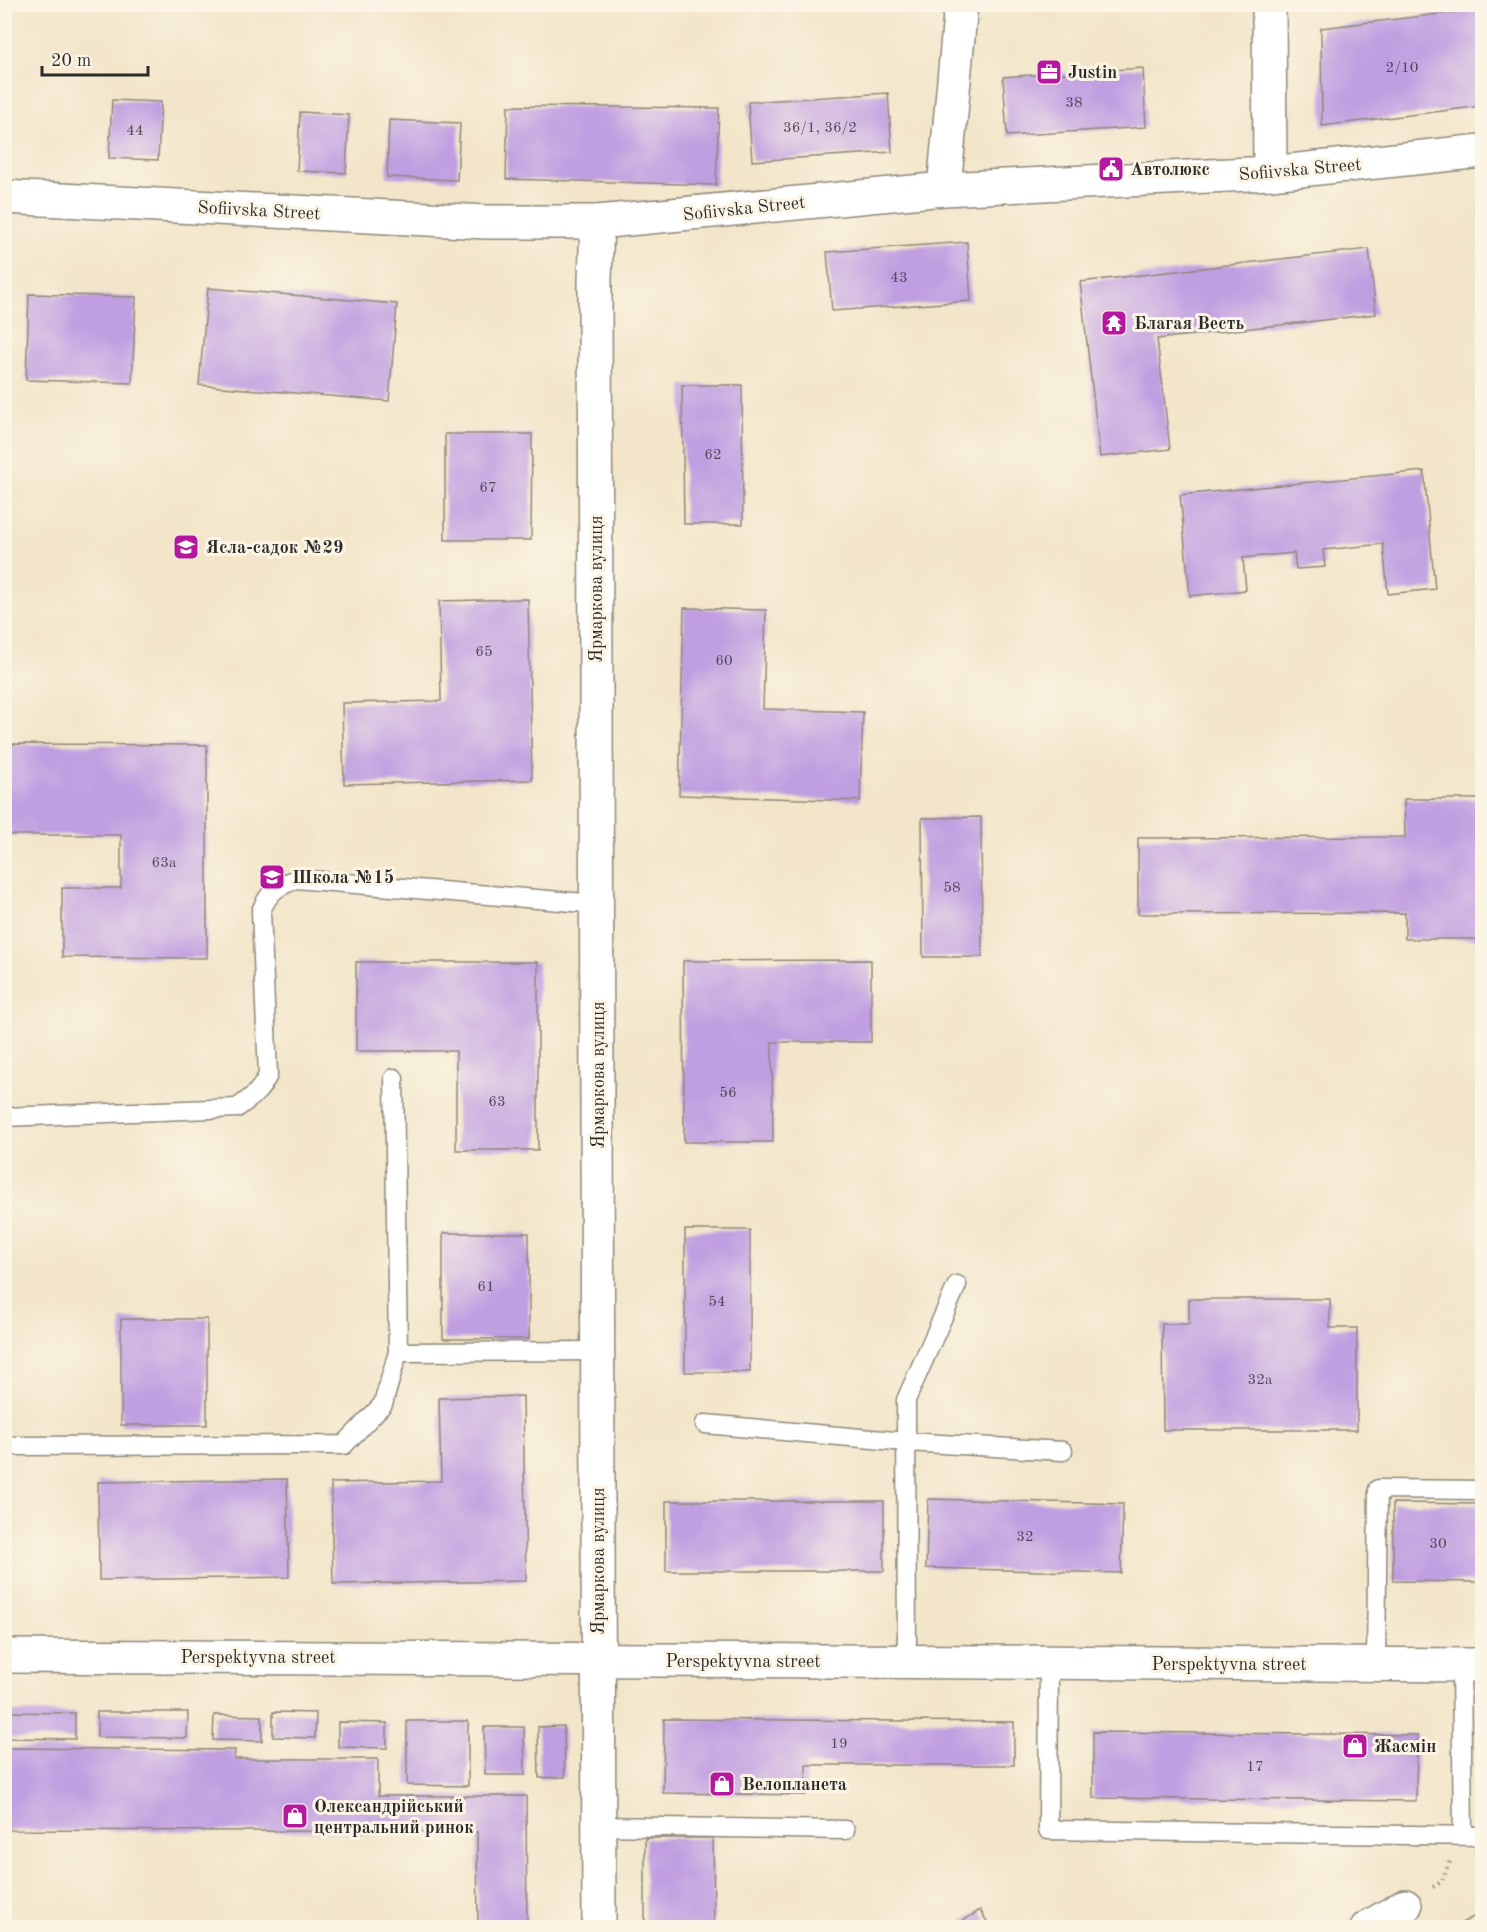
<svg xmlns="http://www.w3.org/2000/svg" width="1487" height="1932" viewBox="0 0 1487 1932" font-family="'Old Standard TT',serif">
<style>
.building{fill:#bf9ee1}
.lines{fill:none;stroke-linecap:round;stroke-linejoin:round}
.lane-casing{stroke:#8e887a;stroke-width:21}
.street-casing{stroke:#8e887a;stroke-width:36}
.secondary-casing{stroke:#8e887a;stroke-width:36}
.path{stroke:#8e887a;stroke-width:4;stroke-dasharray:1.5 4.5;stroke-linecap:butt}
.lane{stroke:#fff;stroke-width:18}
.street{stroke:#fff;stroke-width:33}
.secondary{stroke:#fff;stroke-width:33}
.labels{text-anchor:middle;stroke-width:6;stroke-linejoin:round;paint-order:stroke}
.number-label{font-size:15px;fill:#504858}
.poi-label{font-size:18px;font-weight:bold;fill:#2b2b2b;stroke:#fcf5e5;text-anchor:start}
.street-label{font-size:18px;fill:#2b2b2b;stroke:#fcf5e5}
</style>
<rect width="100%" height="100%" fill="#fcf5e5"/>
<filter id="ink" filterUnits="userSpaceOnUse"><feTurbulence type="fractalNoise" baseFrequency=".0167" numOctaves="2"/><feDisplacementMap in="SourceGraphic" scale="12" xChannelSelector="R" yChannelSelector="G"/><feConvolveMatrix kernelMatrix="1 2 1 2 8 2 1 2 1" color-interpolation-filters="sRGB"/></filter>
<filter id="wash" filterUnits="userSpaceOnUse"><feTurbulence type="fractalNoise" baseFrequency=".008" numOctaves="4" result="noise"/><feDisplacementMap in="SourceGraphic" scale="24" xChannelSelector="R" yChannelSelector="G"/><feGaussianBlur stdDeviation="1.35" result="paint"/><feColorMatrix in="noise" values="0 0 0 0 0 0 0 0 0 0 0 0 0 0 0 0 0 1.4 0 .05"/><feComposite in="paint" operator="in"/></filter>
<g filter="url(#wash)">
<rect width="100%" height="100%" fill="#f2e5c9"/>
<g id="blocks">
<!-- building -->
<g class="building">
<polygon points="1482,9 1482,106 1322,126 1321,28"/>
<polygon points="1143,68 1146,127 1007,136 1003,77"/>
<polygon points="888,93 892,152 752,161 748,102"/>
<polygon points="112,100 161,102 158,160 109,158"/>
<polygon points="508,106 719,108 716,185 506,179"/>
<polygon points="300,112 349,115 346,173 297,171"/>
<polygon points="389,120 460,123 457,180 387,177"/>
<polygon points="967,242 971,301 832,311 827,252"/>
<polygon points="1369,249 1376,314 1157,339 1170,449 1100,457 1080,282"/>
<polygon points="208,288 397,304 389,401 199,385"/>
<polygon points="29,294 136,297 132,383 26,380"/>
<polygon points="682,385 742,385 743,524 684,524"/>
<polygon points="445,434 532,434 531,540 445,540"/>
<polygon points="1424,471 1435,589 1388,594 1383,544 1323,550 1325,567 1296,569 1294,553 1243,558 1246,590 1190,596 1180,495"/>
<polygon points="528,599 532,780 344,784 342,703 441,701 439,601"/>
<polygon points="684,608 766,610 763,709 863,712 860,801 679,795"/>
<polygon points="4,744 207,745 207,958 62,957 62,888 121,888 121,835 4,835"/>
<polygon points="1404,799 1482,799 1482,939 1405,939 1405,913 1138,914 1138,838 1405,837"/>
<polygon points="981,817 982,957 923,957 922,818"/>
<polygon points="871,960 871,1042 772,1042 773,1142 684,1142 683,961"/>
<polygon points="356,962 538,962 538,1150 456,1150 456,1051 356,1051"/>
<rect x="685" y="1230" width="65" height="142"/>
<rect x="443" y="1233" width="86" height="106"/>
<polygon points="1189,1299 1330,1299 1330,1328 1357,1328 1357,1430 1163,1430 1162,1324 1189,1324"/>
<rect x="121" y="1319" width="86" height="106"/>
<polygon points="523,1396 526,1581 333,1584 331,1483 441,1481 439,1398"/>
<polygon points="287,1479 289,1577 99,1580 98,1482"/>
<polygon points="928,1499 1123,1504 1121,1573 926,1568"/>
<rect x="666" y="1501" width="218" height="70"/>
<polygon points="1393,1503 1482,1504 1482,1582 1393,1581"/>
<polygon points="4,1712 75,1713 75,1739 4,1738"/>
<polygon points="97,1712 188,1712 187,1738 97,1737"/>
<polygon points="273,1712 316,1713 315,1738 273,1737"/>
<polygon points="214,1715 262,1716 262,1741 213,1740"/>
<polygon points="664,1719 1014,1722 1014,1765 806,1765 806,1795 663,1793"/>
<polygon points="407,1721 468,1721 468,1786 407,1785"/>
<polygon points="338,1722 387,1723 387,1748 338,1747"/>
<polygon points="564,1726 565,1777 539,1778 538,1727"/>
<polygon points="484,1727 524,1727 525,1775 485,1775"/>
<polygon points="1093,1732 1417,1735 1416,1801 1093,1798"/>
<polygon points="5,1748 235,1750 234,1759 378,1759 378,1796 526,1796 527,1928 478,1928 477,1832 5,1830"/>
<polygon points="645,1838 713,1838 714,1928 645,1928"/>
<polygon points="980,1910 991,1928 951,1928"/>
<polygon points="1477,1915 1482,1928 1452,1928"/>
</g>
</g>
</g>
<g filter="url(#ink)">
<use href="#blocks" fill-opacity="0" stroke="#8e887a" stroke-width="1.5"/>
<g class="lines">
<!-- lane casing -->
<g class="lane-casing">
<g id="lane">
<path d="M4 1117 237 1108C252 1097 260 1092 268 1075L261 911C269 891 277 887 296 879L597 904"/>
<polyline points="398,1352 598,1351"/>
<polyline points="705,1424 906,1442 1063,1451"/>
<polyline points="4,1446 344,1445 383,1404 398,1352 394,1078"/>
<polyline points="907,1662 906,1400 957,1285"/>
<polyline points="1049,1663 1048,1830 1482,1836"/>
<polyline points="1376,1664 1378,1489 1482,1490"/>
<polyline points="1461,1665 1463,1835"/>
<polyline points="599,1826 845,1830"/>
</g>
</g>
<!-- street casing -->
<g class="street-casing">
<g id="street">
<polyline points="1269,4 1270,173"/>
<polyline points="944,189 961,4"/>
<polyline points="4,197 486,222 597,222 944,189 1270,173 1482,151"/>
<polyline points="597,222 595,280 599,1928"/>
<polyline points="1367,1928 1405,1906"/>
</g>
</g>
<!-- secondary casing -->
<g class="secondary-casing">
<polyline id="secondary" points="4,1656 1482,1665"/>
</g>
<!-- path -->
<polyline class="path" points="1433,1887 1441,1882 1450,1861"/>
<!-- lane -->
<use href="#lane" class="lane"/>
<!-- street -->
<use href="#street" class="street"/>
<!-- secondary -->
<use href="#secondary" class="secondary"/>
</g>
</g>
<!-- icons -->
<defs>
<g id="office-square" transform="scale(1.35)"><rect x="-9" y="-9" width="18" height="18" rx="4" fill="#b5179e" stroke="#fcf5e5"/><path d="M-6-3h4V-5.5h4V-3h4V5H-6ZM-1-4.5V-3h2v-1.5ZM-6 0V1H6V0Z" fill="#fff"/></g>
<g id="civic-square" transform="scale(1.35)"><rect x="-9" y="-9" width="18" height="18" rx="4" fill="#b5179e" stroke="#fcf5e5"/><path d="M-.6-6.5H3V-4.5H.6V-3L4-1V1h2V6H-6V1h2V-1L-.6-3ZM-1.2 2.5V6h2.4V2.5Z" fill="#fff"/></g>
<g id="temple-square" transform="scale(1.35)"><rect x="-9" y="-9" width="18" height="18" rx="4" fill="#b5179e" stroke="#fcf5e5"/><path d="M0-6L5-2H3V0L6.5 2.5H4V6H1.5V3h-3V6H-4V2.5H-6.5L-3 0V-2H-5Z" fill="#fff"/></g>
<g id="school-square" transform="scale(1.35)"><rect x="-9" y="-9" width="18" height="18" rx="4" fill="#b5179e" stroke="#fcf5e5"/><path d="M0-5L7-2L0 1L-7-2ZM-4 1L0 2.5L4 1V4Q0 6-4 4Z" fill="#fff"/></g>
<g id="shop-square" transform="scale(1.35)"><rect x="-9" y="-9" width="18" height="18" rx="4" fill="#b5179e" stroke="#fcf5e5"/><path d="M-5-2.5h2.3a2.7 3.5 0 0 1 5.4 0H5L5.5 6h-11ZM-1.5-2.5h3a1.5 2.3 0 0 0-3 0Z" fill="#fff"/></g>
</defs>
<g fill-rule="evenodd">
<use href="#office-square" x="1049" y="72"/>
<use href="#civic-square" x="1111" y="169"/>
<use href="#temple-square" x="1114" y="323"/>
<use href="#school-square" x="186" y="547"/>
<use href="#school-square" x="272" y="877"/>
<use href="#shop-square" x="1355" y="1746"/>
<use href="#shop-square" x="722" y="1784"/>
<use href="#shop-square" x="295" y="1816"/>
</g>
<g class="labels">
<!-- number labels -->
<g class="number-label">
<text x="1402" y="72">2/10</text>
<text x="1074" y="107">38</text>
<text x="820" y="132">36/1, 36/2</text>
<text x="135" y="135">44</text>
<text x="899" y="282">43</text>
<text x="713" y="459">62</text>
<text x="488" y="492">67</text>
<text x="484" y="656">65</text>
<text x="724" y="665">60</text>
<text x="164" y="867">63а</text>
<text x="952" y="892">58</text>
<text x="728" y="1097">56</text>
<text x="497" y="1106">63</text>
<text x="486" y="1291">61</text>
<text x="717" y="1306">54</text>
<text x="1260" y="1384">32а</text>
<text x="1025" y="1541">32</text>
<text x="1438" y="1548">30</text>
<text x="839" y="1748">19</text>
<text x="1255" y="1771">17</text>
</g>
<!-- poi labels -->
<g class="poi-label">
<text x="1068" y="78">Justin</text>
<text x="1130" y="175">Автолюкс</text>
<text x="1134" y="329">Благая Весть</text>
<text x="206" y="553">Ясла-садок №29</text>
<text x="292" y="883">Школа №15</text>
<text x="1374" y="1752">Жасмін</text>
<text x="742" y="1790">Велопланета</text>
<text x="314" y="1812">Олександрійський<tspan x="314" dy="21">центральний ринок</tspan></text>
</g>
<!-- street labels -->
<g class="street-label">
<text transform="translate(1300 169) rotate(-5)" y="6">Sofiivska Street</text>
<text transform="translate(744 208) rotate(-6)" y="6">Sofiivska Street</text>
<text transform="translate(259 210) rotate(3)" y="6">Sofiivska Street</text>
<text transform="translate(596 589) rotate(-90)" y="6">Ярмаркова вулиця</text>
<text transform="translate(598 1075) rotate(-90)" y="6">Ярмаркова вулиця</text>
<text transform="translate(598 1561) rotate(-90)" y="6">Ярмаркова вулиця</text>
<text x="258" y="1663">Perspektyvna street</text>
<text x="743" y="1667">Perspektyvna street</text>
<text x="1229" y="1670">Perspektyvna street</text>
</g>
</g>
<!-- margin -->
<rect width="1487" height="1932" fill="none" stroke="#fcf5e5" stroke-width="24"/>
<!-- scale -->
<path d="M42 66v9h106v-9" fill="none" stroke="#2b2b2b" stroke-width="3"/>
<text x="51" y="66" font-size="18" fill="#2b2b2b" stroke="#fcf5e5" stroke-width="4.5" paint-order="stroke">20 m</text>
</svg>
